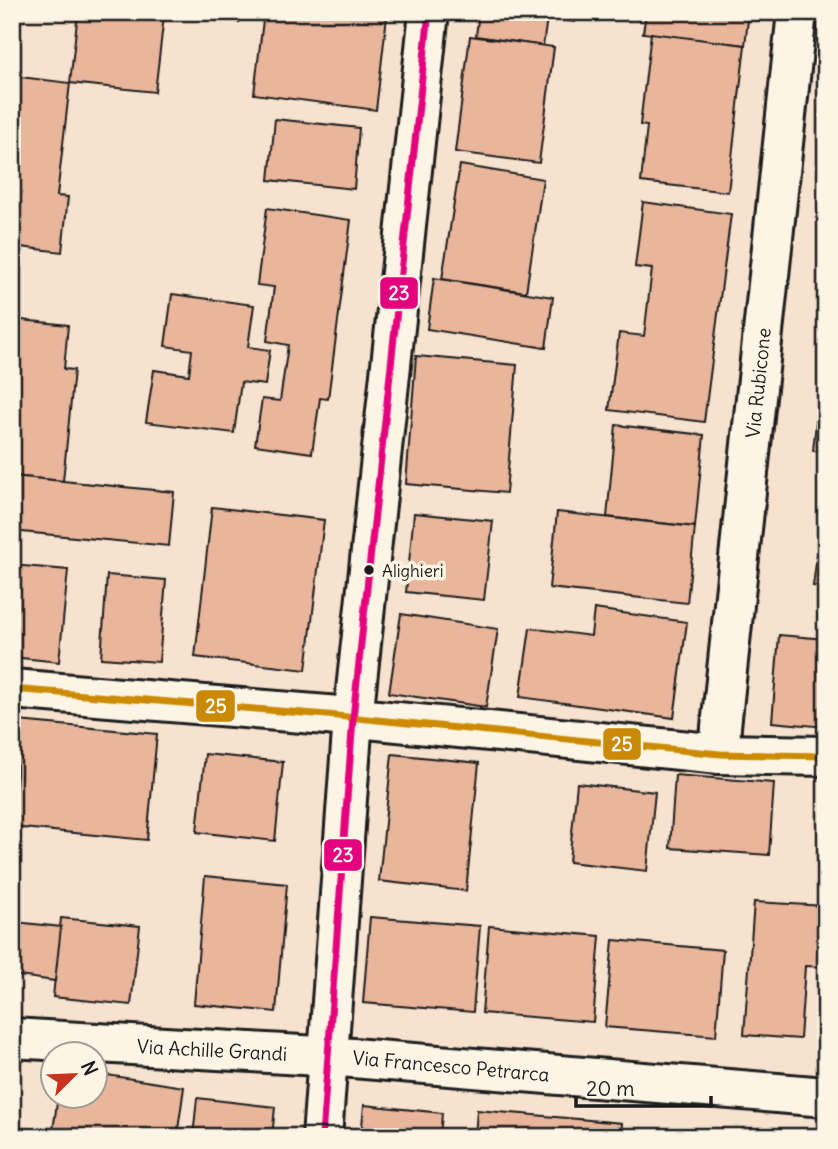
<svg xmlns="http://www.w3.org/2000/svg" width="838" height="1149" viewBox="0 0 838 1149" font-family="Delius,sans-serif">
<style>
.building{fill:#e9b69c;stroke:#1c1c1c;stroke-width:2}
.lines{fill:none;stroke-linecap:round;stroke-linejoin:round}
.street-casing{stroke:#1c1c1c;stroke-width:44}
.street{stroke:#fcf5e5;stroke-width:38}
.bus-1-casing{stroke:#fcf5e5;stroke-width:12}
.bus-2-casing{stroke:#fcf5e5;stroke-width:12}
.bus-1{stroke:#cb8a06;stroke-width:7}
.bus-2{stroke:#e5007d;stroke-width:7}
.bus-dot{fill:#1c1c1c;stroke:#fcf5e5;stroke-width:2.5}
.labels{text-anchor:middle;stroke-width:7;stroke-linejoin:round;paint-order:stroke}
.bus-label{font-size:17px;fill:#1c1c1c;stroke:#fcf5e5;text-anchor:start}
.street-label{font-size:19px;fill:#1c1c1c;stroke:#fcf5e5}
.line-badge{stroke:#fcf5e5;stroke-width:2.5}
.badge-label{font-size:19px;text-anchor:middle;font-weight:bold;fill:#fff}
</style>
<rect width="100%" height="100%" fill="#f6e2cf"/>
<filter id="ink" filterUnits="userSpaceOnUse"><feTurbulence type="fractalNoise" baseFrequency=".0143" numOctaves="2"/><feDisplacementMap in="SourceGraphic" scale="14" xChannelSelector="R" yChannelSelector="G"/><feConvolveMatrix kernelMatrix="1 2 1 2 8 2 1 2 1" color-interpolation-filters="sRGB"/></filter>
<g filter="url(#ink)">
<!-- building -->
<g class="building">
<polygon points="78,12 129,12 164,16 155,92 70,83"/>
<polygon points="196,12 240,12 239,22"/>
<polygon points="264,12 359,12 387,16 376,110 254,94"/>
<polygon points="479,12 577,12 575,22 547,18 543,46 476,36"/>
<polygon points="646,12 749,12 745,45 643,33"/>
<polygon points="651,33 745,45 728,192 641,182 647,126 640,125"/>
<polygon points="470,36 554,47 539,163 455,152"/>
<polygon points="12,76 70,83 57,196 68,197 62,252 12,246"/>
<polygon points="275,119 359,128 354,189 269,180"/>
<polygon points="460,165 543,179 526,292 442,279"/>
<polygon points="643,202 731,214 704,422 609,410 619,333 644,336 652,269 635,267"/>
<polygon points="267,208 351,220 328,399 320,398 312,453 255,445 262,399 280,401 288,345 267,341 274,287 257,285"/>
<polygon points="434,278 553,297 546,348 427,329"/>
<polygon points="172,294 254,305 248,347 270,350 265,385 241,382 234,433 146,422 154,370 189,375 192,350 165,346"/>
<polygon points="12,319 68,325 64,369 74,370 63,481 12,476"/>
<polygon points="826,328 826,453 813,451"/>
<polygon points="416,356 517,365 506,493 406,484"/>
<polygon points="616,425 704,435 695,527 607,517"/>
<polygon points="12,476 174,492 169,546 12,531"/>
<polygon points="824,501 826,501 826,587 813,586"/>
<polygon points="212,507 324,520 306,670 195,657"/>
<polygon points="557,512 695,527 687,603 549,588"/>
<polygon points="414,513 493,521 484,600 406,592"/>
<polygon points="12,565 68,570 59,662 12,657"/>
<polygon points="107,575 166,580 159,662 101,658"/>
<polygon points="594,609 687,622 674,718 520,697 530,628 591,636"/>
<polygon points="401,614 498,629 486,707 389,693"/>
<polygon points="779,635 826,639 826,727 772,722"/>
<polygon points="18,721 157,734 147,840 12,827 12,802 17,773"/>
<polygon points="205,754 283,762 275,841 197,832"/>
<polygon points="392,754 479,763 466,891 379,881"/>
<polygon points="12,773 17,773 12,841"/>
<polygon points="675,775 774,783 769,855 670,848"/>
<polygon points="577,783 655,792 647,871 569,862"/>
<polygon points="205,876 287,884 276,1012 194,1004"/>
<polygon points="754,902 826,906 826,967 805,966 800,1039 744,1035"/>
<polygon points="370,917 480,926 473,1012 363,1003"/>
<polygon points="61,918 140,926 131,1005 53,997"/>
<polygon points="15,922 61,927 55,981 12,975 12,947"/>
<polygon points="489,926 600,936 593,1022 482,1013"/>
<polygon points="613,940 723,950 716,1036 605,1027"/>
<polygon points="94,1073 184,1087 177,1137 52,1137 58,1096 94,1096"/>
<polygon points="197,1098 275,1107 272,1137 193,1137"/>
<polygon points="364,1105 442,1113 440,1137 361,1137"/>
<polygon points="477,1110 622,1123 621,1137 475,1137"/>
</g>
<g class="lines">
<!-- street casing -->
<g class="street-casing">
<g id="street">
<polyline points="12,689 327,715 720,754 826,756"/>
<polyline points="720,754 721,727 797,12"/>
<polyline points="12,1038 353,1058 826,1097"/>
<polyline points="322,1137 353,718 429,12"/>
</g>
</g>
<!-- street -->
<use href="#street" class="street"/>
<!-- bus-1 casing -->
<g class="bus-1-casing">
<polyline id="bus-1" points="12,689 327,715 720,754 826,756"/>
</g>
<!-- bus-2 casing -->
<g class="bus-2-casing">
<polyline id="bus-2" points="322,1137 353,718 429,12"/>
</g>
<!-- bus-1 -->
<use href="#bus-1" class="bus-1"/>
<!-- bus-2 -->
<use href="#bus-2" class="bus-2"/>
</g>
</g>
<!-- markers -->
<circle class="bus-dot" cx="369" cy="570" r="6"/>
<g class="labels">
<!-- bus labels -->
<g class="bus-label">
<text x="382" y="577">Alighieri</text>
</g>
<!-- street labels -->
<g class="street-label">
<text transform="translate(758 383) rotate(-84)" y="7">Via Rubicone</text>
<text transform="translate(212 1050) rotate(3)" y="7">Via Achille Grandi</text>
<text transform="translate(451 1066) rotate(5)" y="7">Via Francesco Petrarca</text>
</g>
</g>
<g class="line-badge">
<rect x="379" y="276" width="40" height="34" rx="7" fill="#e5007d"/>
<rect x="195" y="689" width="41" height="34" rx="7" fill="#cb8a06"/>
<rect x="602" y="727" width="40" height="34" rx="7" fill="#cb8a06"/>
<rect x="323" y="838" width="40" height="34" rx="7" fill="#e5007d"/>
</g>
<g class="badge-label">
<text x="399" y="300">23</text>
<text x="216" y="713">25</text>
<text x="622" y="751">25</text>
<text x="343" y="862">23</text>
</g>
<!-- margin -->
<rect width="838" height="1149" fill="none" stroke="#fcf5e5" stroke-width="42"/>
<rect x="21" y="21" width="796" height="1107" fill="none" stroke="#1c1c1c" stroke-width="2.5" filter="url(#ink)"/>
<!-- north arrow -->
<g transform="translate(74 1075) rotate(66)"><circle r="33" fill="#fcf5e5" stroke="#a29e95" stroke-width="2"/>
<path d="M0-5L12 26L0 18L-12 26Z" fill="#c8321e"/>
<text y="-10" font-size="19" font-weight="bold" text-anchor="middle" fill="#1c1c1c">N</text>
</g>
<!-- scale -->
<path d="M576 1096v10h135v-10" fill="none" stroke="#1c1c1c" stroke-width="3.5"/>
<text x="586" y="1096" font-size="21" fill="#1c1c1c" stroke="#fcf5e5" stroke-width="5" paint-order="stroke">20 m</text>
</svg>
